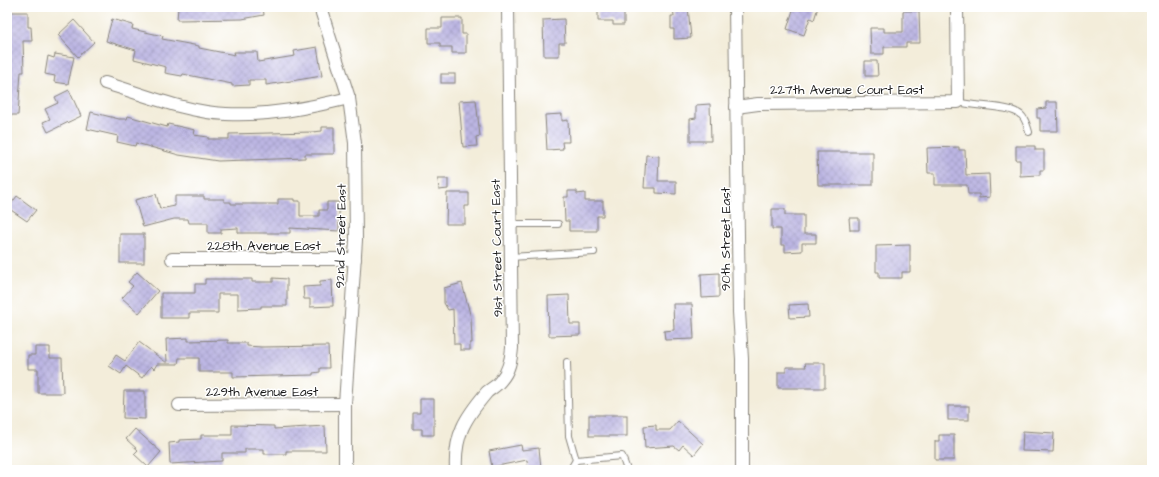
<svg xmlns="http://www.w3.org/2000/svg" width="1159" height="477" viewBox="0 0 1159 477" font-family="'Architects Daughter',sans-serif">
<style>
.building{fill:url(#building-cross-hatch)}
.lines{fill:none;stroke-linecap:round;stroke-linejoin:round}
.lane-casing{stroke:#88847b;stroke-width:8}
.street-casing{stroke:#88847b;stroke-width:14}
.lane{stroke:#fff;stroke-width:6}
.street{stroke:#fff;stroke-width:12}
.labels{text-anchor:middle;stroke-width:3;stroke-linejoin:round;paint-order:stroke}
.street-label{font-size:13px;fill:#1c1c1c;stroke:#fff}
</style>
<defs>
<pattern id="building-cross-hatch" width="8" height="8" patternUnits="userSpaceOnUse"><rect width="8" height="8" fill="#bcb6e3"/><path d="M0 0l8 8M0 8l8-8" fill="none" stroke="#a19cc2"/></pattern>
</defs>
<rect width="100%" height="100%" fill="#fff"/>
<filter id="ink" filterUnits="userSpaceOnUse"><feTurbulence type="fractalNoise" baseFrequency=".025" numOctaves="2"/><feDisplacementMap in="SourceGraphic" scale="8" xChannelSelector="R" yChannelSelector="G"/><feConvolveMatrix kernelMatrix="1 2 1 2 8 2 1 2 1" color-interpolation-filters="sRGB"/></filter>
<filter id="wash" filterUnits="userSpaceOnUse"><feTurbulence type="fractalNoise" baseFrequency=".012" numOctaves="4" result="noise"/><feDisplacementMap in="SourceGraphic" scale="16" xChannelSelector="R" yChannelSelector="G"/><feGaussianBlur stdDeviation="0.9" result="paint"/><feColorMatrix in="noise" values="0 0 0 0 0 0 0 0 0 0 0 0 0 0 0 0 0 1.4 0 .05"/><feComposite in="paint" operator="in"/></filter>
<g filter="url(#wash)">
<rect width="100%" height="100%" fill="#f3edda"/>
<g id="blocks">
<!-- building -->
<g class="building">
<polygon points="178,7 263,7 264,15 242,19 177,20"/>
<polygon points="598,7 624,7 624,25 613,25 613,21 598,21"/>
<polygon points="673,7 688,7 691,38 674,39 674,29 671,29 671,16 674,16"/>
<polygon points="794,7 818,7 814,20 810,18 804,35 787,29"/>
<polygon points="903,11 919,11 920,43 906,43 906,47 884,47 884,54 871,54 870,28 884,28 884,32 903,32"/>
<polygon points="7,12 28,12 28,27 31,27 32,41 23,41 24,72 21,72 18,115 7,115"/>
<polygon points="442,18 462,18 462,34 466,34 466,53 452,53 452,47 440,47 440,43 428,43 428,28 442,28"/>
<polygon points="112,19 133,25 132,29 163,36 162,39 199,46 199,48 235,55 234,52 257,52 258,62 295,56 294,51 317,47 322,76 266,85 266,80 249,80 249,85 232,86 232,84 183,74 182,76 165,73 166,67 134,59 136,50 106,41"/>
<polygon points="564,19 565,43 559,43 559,56 544,56 543,20"/>
<polygon points="74,20 94,42 78,57 58,35"/>
<polygon points="55,54 74,57 68,84 54,82 55,76 45,74 48,56 54,58"/>
<polygon points="865,61 877,61 878,76 865,76"/>
<rect x="441" y="74" width="14" height="9"/>
<polygon points="69,90 81,116 48,132 43,122 50,119 45,109 58,103 55,97"/>
<polygon points="476,100 480,136 476,137 477,146 463,147 459,101"/>
<polygon points="1046,102 1057,102 1058,131 1040,131 1040,118 1037,118 1037,109 1046,108"/>
<polygon points="710,104 711,141 690,141 690,119 696,118 696,105"/>
<polygon points="91,112 119,119 127,119 128,116 167,127 168,124 195,130 194,135 208,137 208,139 229,139 229,134 312,132 322,131 322,127 334,127 334,154 305,154 305,158 218,161 179,155 136,143 135,146 117,142 118,136 87,129"/>
<polygon points="562,114 562,121 568,120 569,142 562,142 563,149 547,150 545,115"/>
<polygon points="1016,146 1035,146 1035,150 1044,150 1044,170 1040,170 1040,175 1020,176 1020,160 1016,160"/>
<polygon points="959,147 959,150 965,150 966,175 989,174 990,197 979,198 979,194 968,194 967,185 935,185 935,173 928,173 927,148"/>
<polygon points="817,152 873,152 873,185 818,185"/>
<polygon points="646,155 659,156 658,181 676,181 676,194 656,193 656,188 644,188"/>
<polygon points="438,179 448,179 448,189 439,190"/>
<polygon points="568,191 577,191 577,194 585,193 585,201 603,201 603,216 597,216 597,231 569,231 569,221 565,221 564,197 568,197"/>
<polygon points="447,193 469,193 469,206 465,206 465,224 446,224"/>
<polygon points="156,194 160,209 175,206 175,196 204,196 204,199 224,199 224,202 231,202 231,204 278,204 278,199 294,199 294,201 300,201 300,216 319,216 319,210 327,210 327,202 339,202 339,231 290,228 290,233 238,233 238,228 221,229 221,233 208,233 208,223 189,223 188,219 174,219 143,227 135,200"/>
<polygon points="17,196 36,210 27,221 8,208"/>
<polygon points="772,209 785,209 785,215 804,215 804,234 816,234 816,243 802,243 802,251 785,252 785,245 781,245 781,229 772,229"/>
<polygon points="849,218 859,218 859,230 850,230"/>
<rect x="120" y="234" width="24" height="29"/>
<polygon points="910,245 910,272 902,272 902,278 879,278 879,272 876,272 876,246"/>
<polygon points="137,272 158,291 139,313 122,298 133,286 128,282"/>
<polygon points="719,273 719,297 702,298 701,274"/>
<polygon points="273,278 287,279 287,306 261,306 261,308 238,309 238,294 218,294 218,313 189,313 189,318 161,318 161,293 195,293 195,284 205,284 205,279 252,279 252,282 273,282"/>
<polygon points="332,280 333,306 310,307 310,299 304,299 303,287 320,286 320,281"/>
<polygon points="462,283 471,318 472,343 470,343 470,350 460,350 460,344 454,344 453,309 448,310 444,303 444,288"/>
<polygon points="569,295 570,324 580,324 580,335 549,336 548,296"/>
<polygon points="673,304 692,304 694,339 665,340 664,331 674,330"/>
<polygon points="808,304 809,317 790,318 789,305"/>
<polygon points="188,338 188,341 228,340 228,343 247,343 247,346 261,347 328,346 329,368 320,368 320,372 313,373 313,375 233,377 233,372 199,372 199,358 179,358 178,364 157,364 154,369 151,366 142,378 126,366 121,374 109,366 116,355 125,361 139,342 167,363 166,339"/>
<polygon points="35,347 50,347 50,358 62,358 63,393 38,393 38,369 28,369 28,355 35,355"/>
<polygon points="805,363 825,363 825,388 778,388 778,372 786,372 786,367 806,367"/>
<polygon points="124,391 145,391 145,419 123,418"/>
<polygon points="420,399 434,399 434,435 422,435 422,429 413,429 413,413 420,413"/>
<rect x="948" y="406" width="21" height="14"/>
<rect x="589" y="415" width="38" height="21"/>
<polygon points="678,421 703,444 694,455 683,445 679,450 674,446 645,448 644,426 656,425 656,430 670,430"/>
<polygon points="232,425 274,426 274,429 325,426 326,451 286,451 286,454 264,454 264,449 245,449 245,453 222,453 222,461 170,464 169,443 179,442 179,440 201,439 201,435 232,435"/>
<polygon points="135,429 161,452 148,467 134,454 138,450 126,439"/>
<polygon points="1023,431 1054,433 1053,452 1022,451"/>
<polygon points="939,435 954,435 954,460 935,460 935,441 939,441"/>
<polygon points="521,445 522,450 539,448 541,468 528,470 527,460 492,467 489,451"/>
</g>
</g>
</g>
<g filter="url(#ink)">
<use href="#blocks" fill-opacity="0" stroke="#88847b" stroke-width="1"/>
<g class="lines">
<!-- lane casing -->
<g class="lane-casing">
<g id="lane">
<path d="M958 102C974 107 1010 105 1021 115 1026 119 1027 126 1029 132"/>
<polyline points="510,224 558,224"/>
<polyline points="510,257 594,252"/>
<polyline points="567,362 569,436 576,460"/>
<polyline points="570,470 576,460 622,456 627,470"/>
</g>
</g>
<!-- street casing -->
<g class="street-casing">
<g id="street">
<polyline points="320,7 349,98 355,143 356,240 345,404 345,470"/>
<polyline points="735,7 739,312 742,359 742,470"/>
<path d="M105 83C143 94 185 112 226 114 268 116 308 108 349 98"/>
<polyline points="736,107 758,104 958,102 957,7"/>
<polyline points="172,259 355,259"/>
<polyline points="179,405 345,404"/>
<path d="M456 470C454 435 465 418 487 392 492 388 498 385 501 380 509 371 511 360 512 348L508 7"/>
</g>
</g>
<!-- lane -->
<use href="#lane" class="lane"/>
<!-- street -->
<use href="#street" class="street"/>
</g>
</g>
<g class="labels">
<!-- street labels -->
<g class="street-label">
<text x="847" y="94">227th Avenue Court East</text>
<text transform="translate(340 236) rotate(-89)" y="5">92nd Street East</text>
<text transform="translate(725 239) rotate(-90)" y="5">90th Street East</text>
<text x="264" y="250">228th Avenue East</text>
<text transform="translate(496 248) rotate(-91)" y="5">91st Street Court East</text>
<text x="262" y="396">229th Avenue East</text>
</g>
</g>
<!-- margin -->
<rect width="1159" height="477" fill="none" stroke="#fff" stroke-width="24"/>
</svg>
